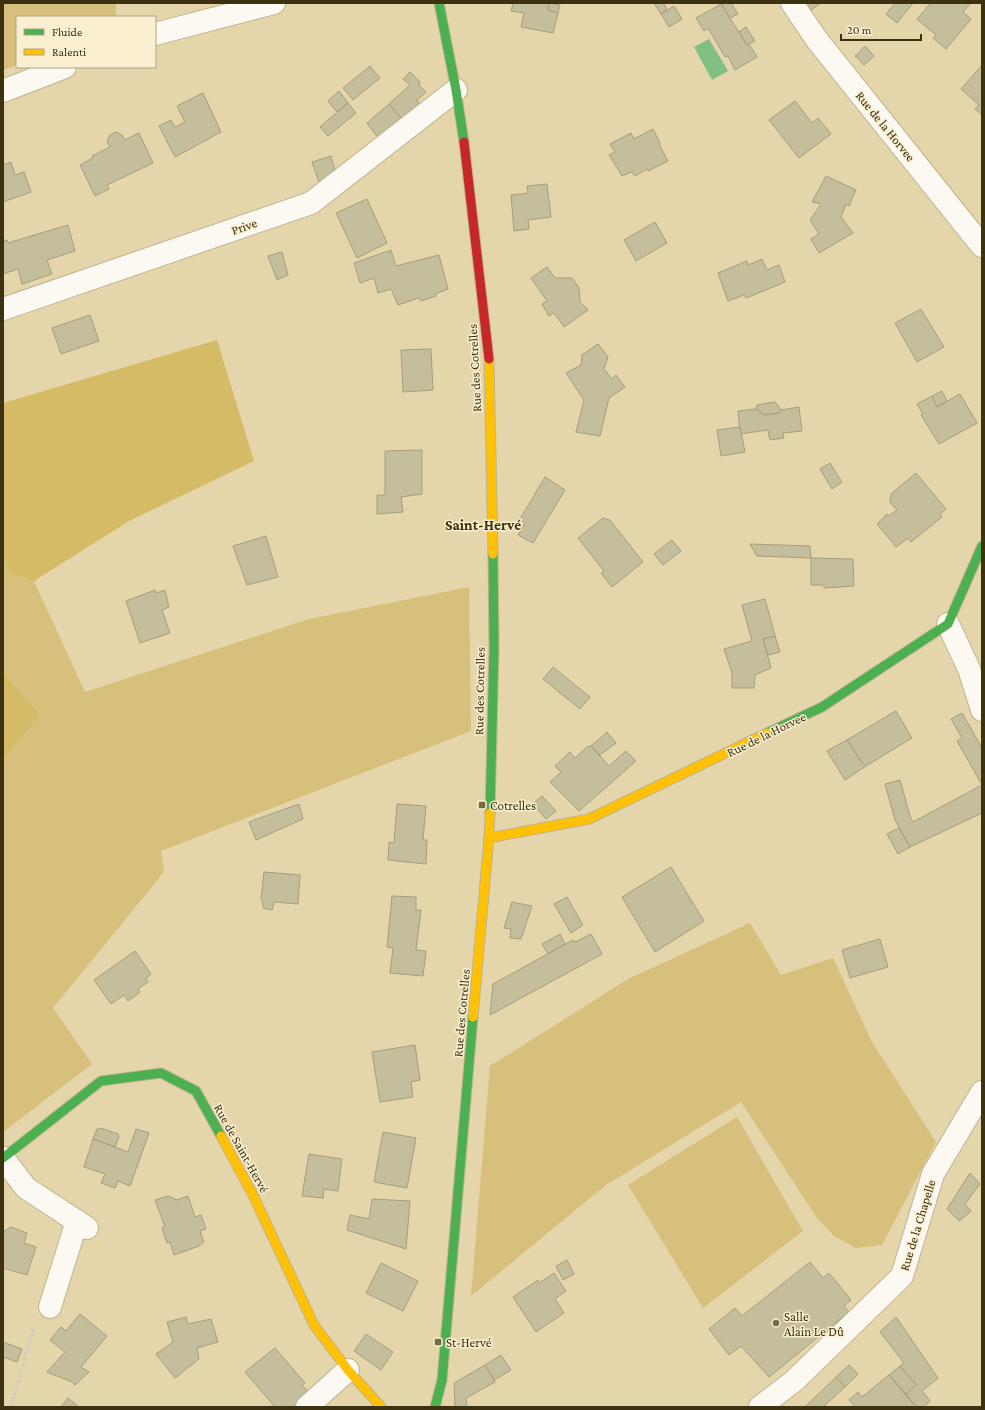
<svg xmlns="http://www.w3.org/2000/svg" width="985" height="1410" viewBox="0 0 985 1410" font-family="'Crimson Pro',serif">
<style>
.green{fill:#d7c07b}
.forest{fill:#d6bb67}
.water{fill:#81bf82}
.building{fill:#c5be9c;stroke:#a59e7c}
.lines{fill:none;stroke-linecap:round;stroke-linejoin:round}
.street-casing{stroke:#bfb391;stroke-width:24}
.fast-casing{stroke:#bfb391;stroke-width:11}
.slow-casing{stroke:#bfb391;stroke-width:11}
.jam-casing{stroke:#bfb391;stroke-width:11}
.path{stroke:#d0cbbe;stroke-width:2.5;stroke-dasharray:4 2;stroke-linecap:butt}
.street{stroke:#fbf9f2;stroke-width:22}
.fast{stroke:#4caf50;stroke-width:9}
.slow{stroke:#ffc107;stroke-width:9}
.jam{stroke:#c62828;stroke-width:9}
.poi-dot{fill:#776a46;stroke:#faefd1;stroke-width:1.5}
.labels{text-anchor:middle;stroke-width:3;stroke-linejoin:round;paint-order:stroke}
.street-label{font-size:13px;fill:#3c3110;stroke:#faefd1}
.poi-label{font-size:13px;fill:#3c3110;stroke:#faefd1;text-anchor:start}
.quarter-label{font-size:15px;font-weight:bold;fill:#3e3004;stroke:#faefd1}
</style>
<rect width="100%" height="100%" fill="#e4d5aa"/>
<!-- green -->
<g class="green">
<polygon points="3,3 116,3 116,17 17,17 17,65 3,70"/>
<polygon points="3,557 12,574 34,581 85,692 309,619 469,587 471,731 161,851 164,872 53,1008 92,1064 3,1132 3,760 40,715 3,672"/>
<polygon points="750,923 781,975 833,958 872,1042 936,1142 882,1245 856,1248 834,1236 817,1218 741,1102 606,1185 471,1296 490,1066 628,979"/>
<polygon points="737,1117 803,1231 703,1308 628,1185"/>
</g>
<!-- forest -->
<g class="forest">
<polygon points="217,340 254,461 129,521 34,581 12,574 3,557 3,403"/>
<polygon points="3,672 40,715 3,760"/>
</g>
<!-- water -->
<polygon class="water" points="709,39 728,71 712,80 694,47"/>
<!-- building -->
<g class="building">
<polygon points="513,3 550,3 548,10 558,13 553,33 521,27 524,13 511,11"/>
<polygon points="549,3 560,5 558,13 548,10"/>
<polygon points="654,3 663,3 667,9 661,14"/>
<polygon points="722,3 731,3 738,14 730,18 721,4"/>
<polygon points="806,3 821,3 811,10"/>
<polygon points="895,3 913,3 897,23 886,14"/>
<polygon points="931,3 971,3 963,12 971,19 946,49 933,38 936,35 917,19"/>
<polygon points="721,4 747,45 749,44 757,57 735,70 728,56 725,57 708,28 704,31 696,18"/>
<polygon points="674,6 682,19 669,27 661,14"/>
<polygon points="746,27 755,41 747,45 739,32"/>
<polygon points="865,46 874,56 864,65 855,56"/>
<polygon points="982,65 982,115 975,109 979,105 961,89"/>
<polygon points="370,66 380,78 353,100 343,88"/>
<polygon points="410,72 420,82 419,85 426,92 417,100 423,109 406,124 389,104 410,85 403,79"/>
<polygon points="339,91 348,103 337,112 328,101"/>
<polygon points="203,93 221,132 175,157 159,126 171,120 175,127 185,122 177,106"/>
<polygon points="795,101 812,123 818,118 831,134 799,158 769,120"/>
<polygon points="348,103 356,113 328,136 320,127"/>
<polygon points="389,104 406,124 382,143 367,123"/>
<polygon points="653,129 660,143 659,144 668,161 648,171 647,169 635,176 631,172 622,176 609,155 615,152 610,144 631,133 634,139"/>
<polygon points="116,132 122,135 125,140 139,133 153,163 107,185 109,189 95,196 80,165 93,158 92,156 110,147 107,142 110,135"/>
<polygon points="331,156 337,177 319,182 312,162"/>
<polygon points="11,162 15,175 24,172 31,192 3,202 3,165"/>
<polygon points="826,176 856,190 849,206 846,204 841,217 853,233 819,253 811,239 819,234 810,220 821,204 812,202"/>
<polygon points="547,184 551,217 528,220 529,229 514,231 511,195 528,193 527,186"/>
<polygon points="367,199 387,243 357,258 336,213"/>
<polygon points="655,222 667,243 636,261 624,240"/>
<polygon points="68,225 75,251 47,260 52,274 22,284 18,269 3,274 3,241 7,240 8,243"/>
<polygon points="391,250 396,266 439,255 448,289 435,294 436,296 421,301 419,298 398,305 391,289 378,293 374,278 360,283 354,263"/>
<polygon points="282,252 288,275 277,280 268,256"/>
<polygon points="762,259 767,270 779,265 785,282 746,298 744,295 728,301 718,273 747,261 748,265"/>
<polygon points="547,267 555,278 572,278 579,288 580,302 588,310 564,327 554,313 549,316 542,304 547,301 531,278"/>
<polygon points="921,309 944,347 917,362 895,323"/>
<polygon points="90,315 99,341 61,354 52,328"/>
<polygon points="598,344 608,357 604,369 612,379 616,375 625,387 609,398 600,436 576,432 584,400 566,373 581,365 582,355"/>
<polygon points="431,349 433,390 403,392 401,350"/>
<polygon points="942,391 947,401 937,407 932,396"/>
<polygon points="960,394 977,423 939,444 921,415 923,414 917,404 932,396 937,407"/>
<polygon points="775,402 781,410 779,413 764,415 756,409 757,405"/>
<polygon points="799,407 802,431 783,433 784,438 770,440 768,430 740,434 738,411 756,409 764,415 779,413 781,410"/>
<polygon points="740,427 745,452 721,456 717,430"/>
<polygon points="422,450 422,494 401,497 403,512 377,514 377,495 385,495 385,451"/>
<polygon points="830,463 842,482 832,489 820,469"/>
<polygon points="916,473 946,509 940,514 942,517 911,542 908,538 896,547 877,524 887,514 889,516 897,510 890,502 891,494"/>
<polygon points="545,477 565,490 533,543 518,535 525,523 520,519"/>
<polygon points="603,518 610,520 643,562 612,587 601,573 604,571 578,538"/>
<polygon points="266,536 278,577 247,585 233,546"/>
<polygon points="672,540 681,551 663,565 654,554"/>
<polygon points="750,544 810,546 811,558 757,556"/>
<polygon points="811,558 853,559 854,586 824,588 824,585 811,585"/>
<polygon points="155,590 156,593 165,590 169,607 162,610 170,633 140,643 126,601"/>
<polygon points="765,599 775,636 763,639 771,668 755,675 754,688 732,688 732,673 724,649 752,641 742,605"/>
<polygon points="775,636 780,652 768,655 763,639"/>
<polygon points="553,667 590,697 580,709 543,679"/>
<polygon points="896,711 912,738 866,766 861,761 847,740"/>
<polygon points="962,713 982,748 982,785 957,741 962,738 951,719"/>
<polygon points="607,732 616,743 600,755 591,746"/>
<polygon points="847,740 861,761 866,766 845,780 827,751"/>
<polygon points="591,746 609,766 626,751 636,761 579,811 550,782 561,772 555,766 570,752 575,758 587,747"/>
<polygon points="900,780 910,816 913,822 982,785 982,813 910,847 895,820 885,784"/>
<polygon points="542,796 556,811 546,819 533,804"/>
<polygon points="299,804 303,819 256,840 249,822"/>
<polygon points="397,804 426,806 423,840 427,840 426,864 388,860 389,842 394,843"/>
<polygon points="899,828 910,847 898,854 887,834"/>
<polygon points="671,867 704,921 655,952 622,897"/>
<polygon points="264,872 300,875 298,904 274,902 272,910 263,908 263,903 261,899"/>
<polygon points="392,896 416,897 416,910 421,910 416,950 426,951 423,976 390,973 393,948 387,947"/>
<polygon points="567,897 583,925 571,933 554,904"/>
<polygon points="512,902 532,906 521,939 510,938 511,929 504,928"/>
<polygon points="560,934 565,944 548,954 542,944"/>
<polygon points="591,934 602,954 490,1015 493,984 573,940 575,942"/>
<polygon points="880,939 888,967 850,978 842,950"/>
<polygon points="135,951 151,974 146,979 148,982 138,989 140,992 128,1001 124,995 111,1004 94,980"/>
<polygon points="415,1045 420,1080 411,1082 413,1097 380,1102 372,1052"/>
<polygon points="101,1128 118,1134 119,1137 115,1147 93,1139 97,1129"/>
<polygon points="136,1129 149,1133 130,1186 118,1181 115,1188 101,1183 105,1174 84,1167 93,1139 128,1152"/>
<polygon points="383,1132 416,1138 407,1188 374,1182"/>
<polygon points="309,1154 342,1159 338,1191 324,1189 323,1198 302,1196"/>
<polygon points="970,1173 980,1184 965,1204 971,1211 959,1221 947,1209"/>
<polygon points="168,1196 177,1200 188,1196 195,1217 201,1215 206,1229 200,1231 204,1242 199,1246 174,1255 170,1242 167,1243 162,1228 165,1227 155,1200"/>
<polygon points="372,1199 410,1201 406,1249 347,1230 350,1215 369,1219"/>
<polygon points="11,1227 27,1233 24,1243 36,1247 27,1275 3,1268 3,1230 5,1231"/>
<polygon points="567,1260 574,1274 563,1280 556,1266"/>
<polygon points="810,1262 823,1278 829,1273 851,1300 844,1306 849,1312 769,1377 741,1346 729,1355 709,1329 735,1308 742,1316"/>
<polygon points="381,1263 418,1281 403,1311 366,1293"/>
<polygon points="554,1273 566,1291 555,1299 564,1313 536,1332 513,1297 538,1280 539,1283"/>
<polygon points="80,1314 107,1336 81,1367 89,1372 75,1385 72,1382 47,1372 65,1352 50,1340 61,1327 66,1331"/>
<polygon points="186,1317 188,1324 211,1319 218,1342 197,1348 199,1359 175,1378 156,1354 173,1342 167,1322"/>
<polygon points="896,1317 938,1378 922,1391 930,1401 924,1407 916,1407 906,1394 916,1385 900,1366 904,1363 880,1332"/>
<polygon points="366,1334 393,1352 381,1370 354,1351"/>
<polygon points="3,1342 22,1349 17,1362 3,1357"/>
<polygon points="275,1348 305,1383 302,1385 311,1395 297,1407 275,1407 245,1372"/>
<polygon points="501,1355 511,1370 494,1380 485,1365"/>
<polygon points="485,1365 495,1382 466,1398 467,1407 455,1407 454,1383"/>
<polygon points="849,1365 858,1374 845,1387 836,1377"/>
<polygon points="900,1366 916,1385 906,1394 889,1375"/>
<polygon points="889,1375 916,1407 855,1407 849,1400 858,1392 862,1397"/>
<polygon points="836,1377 845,1387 823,1407 805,1407"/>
<polygon points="68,1398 79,1407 61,1407"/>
</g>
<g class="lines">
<!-- street casing -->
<g class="street-casing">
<g id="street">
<polyline points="792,3 817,40 982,246"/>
<polyline points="155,34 274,3"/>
<polyline points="3,91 65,67"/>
<polyline points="3,309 311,203 456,90"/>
<polyline points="948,624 969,669 982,710"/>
<polyline points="3,1158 26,1188 87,1228"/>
<polyline points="50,1307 77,1221"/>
<polyline points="307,1407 348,1370"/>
<polyline points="760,1407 794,1381 902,1276 933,1174 982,1092"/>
</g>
</g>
<!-- fast casing -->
<g class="fast-casing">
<g id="fast">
<polyline points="439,3 456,90 464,142"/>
<polyline points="767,733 822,707 948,624 982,546"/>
<polyline points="490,813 494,648 493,554"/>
<polyline points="3,1158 101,1081 161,1073 196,1091 221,1136"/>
<polyline points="435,1407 442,1380 473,1017"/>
</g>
</g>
<!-- slow casing -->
<g class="slow-casing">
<g id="slow">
<polyline points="489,359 493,554"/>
<polyline points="489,838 589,819 767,733"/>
<polyline points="473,1017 489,838 490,813"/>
<polyline points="221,1136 253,1195 314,1325 348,1370 381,1407"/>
</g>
</g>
<!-- jam casing -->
<g class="jam-casing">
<polyline id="jam" points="464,142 489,359"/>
</g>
<!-- path -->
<polyline class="path" points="11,1407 34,1326"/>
<!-- street -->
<use href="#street" class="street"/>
<!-- fast -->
<use href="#fast" class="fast"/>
<!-- slow -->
<use href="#slow" class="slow"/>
<!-- jam -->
<use href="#jam" class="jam"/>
</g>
<!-- markers -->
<g class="poi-dot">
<rect x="478" y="801" width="8" height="8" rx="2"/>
<circle cx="776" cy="1323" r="4"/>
<rect x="434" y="1338" width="8" height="8" rx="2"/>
</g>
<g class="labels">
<!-- street labels -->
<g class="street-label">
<text transform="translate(886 126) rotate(51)" y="5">Rue de la Horvee</text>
<text transform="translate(244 226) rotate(-19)" y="5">Prive</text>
<text transform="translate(474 368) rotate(-93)" y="5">Rue des Cotrelles</text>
<text transform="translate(479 691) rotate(-89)" y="5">Rue des Cotrelles</text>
<text transform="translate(766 734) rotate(-26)" y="5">Rue de la Horvee</text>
<text transform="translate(461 1013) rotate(-85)" y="5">Rue des Cotrelles</text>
<text transform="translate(242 1148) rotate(61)" y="5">Rue de Saint-Hervé</text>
<text transform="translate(917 1225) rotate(-73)" y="5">Rue de la Chapelle</text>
</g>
<!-- poi labels -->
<g class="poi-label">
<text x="490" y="810">Cotrelles</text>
<text x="784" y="1321">Salle<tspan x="784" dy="15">Alain Le Dû</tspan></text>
<text x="446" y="1347">St-Hervé</text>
</g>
<!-- quarter labels -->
<g class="quarter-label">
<text x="483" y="530">Saint-Hervé</text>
</g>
</g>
<!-- border -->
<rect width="985" height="1410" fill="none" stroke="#3c3110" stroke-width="8"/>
<!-- legend -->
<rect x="16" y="16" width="140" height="52" fill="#faefd1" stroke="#aea384"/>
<rect x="24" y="29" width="20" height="6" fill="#4caf50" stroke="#aea384"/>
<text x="52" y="36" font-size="12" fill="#3c3110">Fluide</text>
<rect x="24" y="49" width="20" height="6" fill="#ffc107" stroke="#aea384"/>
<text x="52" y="56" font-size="12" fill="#3c3110">Ralenti</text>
<!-- scale -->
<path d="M841 34v6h80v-6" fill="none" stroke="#3c3110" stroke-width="2"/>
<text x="847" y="34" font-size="12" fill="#3c3110" stroke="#faefd1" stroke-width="3" paint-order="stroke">20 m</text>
</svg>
